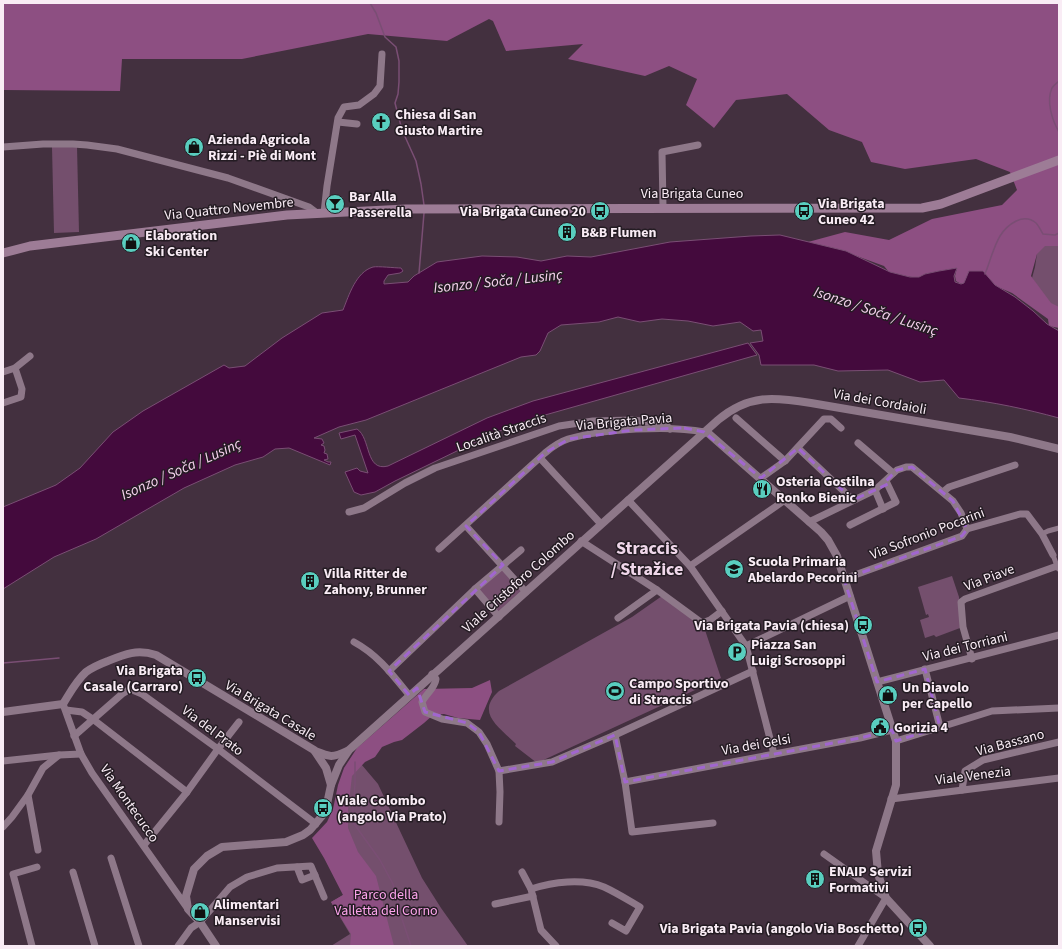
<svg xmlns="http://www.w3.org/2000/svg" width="1062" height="949" viewBox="0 0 1062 949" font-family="'Source Sans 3',sans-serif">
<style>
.green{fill:#744f6d}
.forest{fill:#8d4f82}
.water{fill:#440a3d;stroke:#7a4e74}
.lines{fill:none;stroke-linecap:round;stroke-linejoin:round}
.stream{stroke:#7a4e74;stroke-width:1.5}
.pedestrian{stroke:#8e7889;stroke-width:5}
.minor{stroke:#8e7889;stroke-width:7}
.tertiary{stroke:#8e7889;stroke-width:8}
.secondary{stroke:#9d7c96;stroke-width:9}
.marked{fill:none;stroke:#a166cf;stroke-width:3;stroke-dasharray:8 5;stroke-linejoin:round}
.labels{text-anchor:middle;stroke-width:3;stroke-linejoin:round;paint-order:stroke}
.poi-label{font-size:14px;font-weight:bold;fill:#f9ecf5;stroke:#241c23;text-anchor:start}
.street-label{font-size:14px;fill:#f9ecf5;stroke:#241c23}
.park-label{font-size:14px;fill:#fda4ec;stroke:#241c23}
.water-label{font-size:15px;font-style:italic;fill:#f6d1ee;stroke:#241c23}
.district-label{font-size:18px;font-weight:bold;fill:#f0d7ea;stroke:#241c23}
</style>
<rect width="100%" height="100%" fill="#43303f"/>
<!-- green -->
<g class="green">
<polygon points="52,147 77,147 79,232 54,233"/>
<polygon points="1059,236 1059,316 1032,278 1035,267 1038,247"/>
<polygon points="503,565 526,592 499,617 475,589"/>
<polygon points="952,576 959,597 960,628 936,637 934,635 925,638 920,620 929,617 928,614 926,615 918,587"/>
<path d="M662 596 704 627 721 678 537 763 515 746 516 744C499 727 475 713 499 691L632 617Z"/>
<polygon points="356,758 378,784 422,878 441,908 468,946 331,946 350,934 331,902 343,895 335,810"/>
</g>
<!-- forest -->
<g class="forest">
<polygon points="3,3 1059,3 1059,246 1045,246 1037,254 1031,276 1051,303 1059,307 1059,328 1049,326 1048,319 1012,293 993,285 983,271 970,271 964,283 961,284 956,281 955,276 957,268 939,271 925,274 918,278 906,276 889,272 884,266 843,251 808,242 845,232 889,240 932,219 1002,205 1017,190 1010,172 976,159 905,169 871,162 862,142 829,130 787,94 736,100 714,128 686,105 697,79 669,66 645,76 568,59 583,44 506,51 493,21 489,19 447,41 368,34 242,59 122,59 120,91 3,90"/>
<polygon points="490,680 492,692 480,720 458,718 444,714 433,715 424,723 402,740 394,742 382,747 375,757 365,762 352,776 348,810 348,828 358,852 376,876 394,946 350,946 351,934 331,902 343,895 324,858 312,838 327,822 333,809 338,785 344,768 357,748 424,689 472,688"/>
</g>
<!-- water -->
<g class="water">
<path d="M780 235 846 251 890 272 910 277H919L925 274 939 271 957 268 954 276 955 282 961 284 964 283 969 271H983L995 285 1015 297 1033 311 1047 324 1059 331V418C1026 409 993 402 959 398L944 380 920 382 888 370 838 371 814 365H761L759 355 750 343 763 341 761 330 753 331 740 322 713 326 688 321 662 319 640 322 618 317 599 322 561 325 548 333 540 351 536 355 521 357 366 420 339 427 314 438 322 439 324 443 321 445 324 446 325 450 324 453 327 454 328 459 324 460 328 462H331L330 465 289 448 275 449 263 457 235 465 184 488 96 539 54 557 3 589V507L56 485 80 468 113 432 143 411 224 365 229 368 245 366 282 338 322 313 343 310C349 295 356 272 373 267 378 266 395 268 401 268L403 271 400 273 388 275 384 281V284L408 282 414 276 437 262 482 256 517 257 541 261 567 256 591 257 670 242 751 236Z"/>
<path d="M748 343 757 355 538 417 494 433 395 481 375 492 361 495 354 492 345 472 357 468 360 471 368 473 355 435 341 439 339 433 357 429C371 438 365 472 388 466L487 418 533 401Z"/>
</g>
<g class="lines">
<!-- stream -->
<g class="stream">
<polyline points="370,3 376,13 385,37 396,47 399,61 399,82 398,94 395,103 402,130 416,161 421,184 424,205"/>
<path d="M1059 81C1057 83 1054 85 1052 88 1046 101 1052 120 1059 132"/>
<polyline points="419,273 424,213"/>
<path d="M985 274C990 262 993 248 1000 236 1007 225 1023 212 1036 223 1039 226 1041 231 1043 234L1055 235 1059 233"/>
<polyline points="3,663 59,658"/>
<polyline points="355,762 355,784 352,821 380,860 393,884 401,916 411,946"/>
</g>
<!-- pedestrian -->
<g class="pedestrian">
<polyline points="1042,534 1048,531 1059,528"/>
<polyline points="1053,555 1057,566"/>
</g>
<!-- minor -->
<g class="minor">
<polyline points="338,122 357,124"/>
<polyline points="3,147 43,144 73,144 87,145 117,149 228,178 309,207 317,213"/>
<polyline points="663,207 662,152 698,145"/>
<polyline points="324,213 327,186 338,118 344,107 359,105 374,94 380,86 382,54"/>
<polyline points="3,372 15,368 30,356"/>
<polyline points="3,403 21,397 22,389 15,368"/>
<polyline points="736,418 785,461"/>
<polyline points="858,443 893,473"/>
<polyline points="798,448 853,500"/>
<polyline points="540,458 601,524"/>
<polyline points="761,478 785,461 824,419 831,419 841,428"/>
<polyline points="875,490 883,509"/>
<polyline points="943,492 949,487 1015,465"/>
<polyline points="628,500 690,566 746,646 774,754"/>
<polyline points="349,512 364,508 405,483 435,468 559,426 593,421 633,420 658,423 667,426 670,429"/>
<polyline points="809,522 875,490 897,470 906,467 912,467 953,501 961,513 967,529"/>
<polyline points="850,525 896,502 886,481"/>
<polyline points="466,526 526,592"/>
<polyline points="581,541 657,590 702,623 710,620 722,611"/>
<path d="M439 549 545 453C552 447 559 442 568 439 602 429 670 425 704 432"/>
<polyline points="690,566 785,500"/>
<polyline points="844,579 962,536 967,529 1020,514 1027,514 1042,534 1053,555"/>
<polyline points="475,589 499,617"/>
<polyline points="618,618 657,590"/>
<path d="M354 642C378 655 392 674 409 695"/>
<polyline points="746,646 850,596"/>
<polyline points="972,659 963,627 961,602 965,599 1057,566 1059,568"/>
<polyline points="925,669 940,727"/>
<polyline points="389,671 475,589 521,550"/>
<path d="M432 674 436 679C435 688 426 694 422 702L425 712 442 719 467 723 479 732 487 744 499 771 500 792 499 822"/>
<polyline points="877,682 1059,635"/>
<polyline points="63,704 81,754 92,773 188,909"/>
<polyline points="66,710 82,712 94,720 187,792"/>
<polyline points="615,735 625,782 632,832 713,823"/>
<polyline points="74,736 122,694 130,689 142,694 218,749 316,824"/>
<polyline points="896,741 992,711 1059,708"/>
<polyline points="3,761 59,755"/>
<polyline points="499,771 552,762 615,735 753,671"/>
<polyline points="625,782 860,738 892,730"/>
<polyline points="962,790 965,771 983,760 1059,742"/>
<polyline points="891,799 1059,778"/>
<polyline points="3,827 12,817 28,795"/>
<polyline points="144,845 187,792 218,749 239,722"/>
<polyline points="38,850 28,795 43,768 59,755 81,754"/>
<polyline points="824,854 886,898 858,946"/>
<polyline points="111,858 139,946"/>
<polyline points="297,867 302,880 315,875"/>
<polyline points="73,872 95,946"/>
<polyline points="522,872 531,889 541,930 556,946"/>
<path d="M531 889C553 882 582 878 604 887 617 893 628 900 640 907L626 931 612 923"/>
<polyline points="495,904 533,896"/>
<polyline points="32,946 13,874 37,867"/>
<polyline points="178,946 191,928 200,922 230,887 247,877 277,868 311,866 324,897"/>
</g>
<!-- tertiary -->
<g class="tertiary">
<polyline points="704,432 708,433 821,532 828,540 837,556 896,741 896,785 876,851 878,874 886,898 930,946"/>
<path d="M3 712 63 704C70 693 76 681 86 672 93 667 100 664 108 661 125 654 137 649 156 655L314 750 326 768 331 785 327 804 322 816 310 830 303 835 286 842 222 847 207 856 194 869 186 896 188 909 200 922 216 946"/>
<path d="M315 751C330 757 332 758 347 751"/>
<path d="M331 785 339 765 349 750 718 420C749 394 774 397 811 403L1010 437 1059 449"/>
</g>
<!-- secondary -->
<polyline class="secondary" points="3,253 30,246 287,215 406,209 922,208 941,204 1059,160"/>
</g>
<!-- marked area -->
<path class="marked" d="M684 428 704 432 761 478 798 448 853 500 888 484 886 481 897 470 912 467 953 501 967 529 962 536 844 579 877 682 925 669 940 727 896 741 892 730 860 738 625 782 615 735 552 762 499 771 479 732 467 723 425 712 417 688 409 695 389 671 503 565 466 526 545 453 569 439 633 430Z"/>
<!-- icons -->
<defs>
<g id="church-disc" transform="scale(1)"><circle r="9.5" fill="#59cebf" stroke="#241c23"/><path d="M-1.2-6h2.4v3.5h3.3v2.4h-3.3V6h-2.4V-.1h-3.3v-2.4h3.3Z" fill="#111"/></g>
<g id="shop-disc" transform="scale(1)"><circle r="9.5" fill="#59cebf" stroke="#241c23"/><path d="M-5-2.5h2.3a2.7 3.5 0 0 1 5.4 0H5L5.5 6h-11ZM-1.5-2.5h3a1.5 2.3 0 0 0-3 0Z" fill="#111"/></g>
<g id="bar-disc" transform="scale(1)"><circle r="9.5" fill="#59cebf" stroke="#241c23"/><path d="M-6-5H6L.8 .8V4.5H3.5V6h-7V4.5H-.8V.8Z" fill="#111"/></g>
<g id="bus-disc" transform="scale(1)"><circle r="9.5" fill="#59cebf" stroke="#241c23"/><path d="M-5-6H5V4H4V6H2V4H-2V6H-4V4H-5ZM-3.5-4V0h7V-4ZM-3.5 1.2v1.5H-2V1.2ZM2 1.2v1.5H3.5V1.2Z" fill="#111"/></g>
<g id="building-disc" transform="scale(1)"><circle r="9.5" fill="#59cebf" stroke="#241c23"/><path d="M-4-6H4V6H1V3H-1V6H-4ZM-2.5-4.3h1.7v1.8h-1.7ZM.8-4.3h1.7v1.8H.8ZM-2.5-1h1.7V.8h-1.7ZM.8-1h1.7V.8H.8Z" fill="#111"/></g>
<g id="restaurant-disc" transform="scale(1)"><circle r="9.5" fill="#59cebf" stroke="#241c23"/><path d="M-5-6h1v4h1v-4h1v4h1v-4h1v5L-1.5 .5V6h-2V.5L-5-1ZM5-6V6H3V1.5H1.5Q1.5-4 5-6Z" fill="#111"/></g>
<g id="school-disc" transform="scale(1)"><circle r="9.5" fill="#59cebf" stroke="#241c23"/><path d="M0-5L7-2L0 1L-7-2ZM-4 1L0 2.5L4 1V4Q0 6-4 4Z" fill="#111"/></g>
<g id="parking-disc" transform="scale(1)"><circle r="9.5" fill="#59cebf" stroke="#241c23"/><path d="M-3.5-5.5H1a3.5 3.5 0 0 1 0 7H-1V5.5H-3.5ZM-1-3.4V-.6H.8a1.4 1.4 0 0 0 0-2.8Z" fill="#111"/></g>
<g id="stadium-disc" transform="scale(1)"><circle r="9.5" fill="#59cebf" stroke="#241c23"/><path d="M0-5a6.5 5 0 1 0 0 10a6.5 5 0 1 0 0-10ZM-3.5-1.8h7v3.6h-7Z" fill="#111"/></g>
<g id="civic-disc" transform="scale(1)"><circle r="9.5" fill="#59cebf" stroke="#241c23"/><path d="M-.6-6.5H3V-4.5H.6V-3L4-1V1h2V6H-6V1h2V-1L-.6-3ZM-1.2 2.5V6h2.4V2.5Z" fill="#111"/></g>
</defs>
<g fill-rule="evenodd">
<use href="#church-disc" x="381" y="122"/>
<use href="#shop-disc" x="194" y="147"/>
<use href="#bar-disc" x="335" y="204"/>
<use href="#bus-disc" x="600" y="211"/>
<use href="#bus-disc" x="804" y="211"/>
<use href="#building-disc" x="567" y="232"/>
<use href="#shop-disc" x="131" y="243"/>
<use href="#restaurant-disc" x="762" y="489"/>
<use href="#school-disc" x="734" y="569"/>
<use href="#building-disc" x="310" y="581"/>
<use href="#bus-disc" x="863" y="625"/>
<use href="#parking-disc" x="737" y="652"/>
<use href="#bus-disc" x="197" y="678"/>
<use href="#stadium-disc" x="615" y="691"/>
<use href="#shop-disc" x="888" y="695"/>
<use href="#civic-disc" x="880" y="727"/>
<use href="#bus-disc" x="323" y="808"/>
<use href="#building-disc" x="815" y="879"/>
<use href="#shop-disc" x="200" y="912"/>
<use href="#bus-disc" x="918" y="928"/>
</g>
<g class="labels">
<!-- poi labels -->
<g class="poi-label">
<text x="395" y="119">Chiesa di San<tspan x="395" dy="16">Giusto Martire</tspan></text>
<text x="208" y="144">Azienda Agricola<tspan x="208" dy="16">Rizzi - Piè di Mont</tspan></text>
<text x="349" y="201">Bar Alla<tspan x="349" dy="16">Passerella</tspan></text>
<text x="818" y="208">Via Brigata<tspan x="818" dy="16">Cuneo 42</tspan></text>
<text x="586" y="216" text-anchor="end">Via Brigata Cuneo 20</text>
<text x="581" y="237">B&amp;B Flumen</text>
<text x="145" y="240">Elaboration<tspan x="145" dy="16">Ski Center</tspan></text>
<text x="776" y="486">Osteria Gostilna<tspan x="776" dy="16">Ronko Bienic</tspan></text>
<text x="748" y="566">Scuola Primaria<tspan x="748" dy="16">Abelardo Pecorini</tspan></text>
<text x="324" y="578">Villa Ritter de<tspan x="324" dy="16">Zahony, Brunner</tspan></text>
<text x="849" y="630" text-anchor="end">Via Brigata Pavia (chiesa)</text>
<text x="751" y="649">Piazza San<tspan x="751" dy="16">Luigi Scrosoppi</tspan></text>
<text x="183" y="675" text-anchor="end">Via Brigata<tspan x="183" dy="16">Casale (Carraro)</tspan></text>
<text x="629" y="688">Campo Sportivo<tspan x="629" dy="16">di Straccis</tspan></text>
<text x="902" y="692">Un Diavolo<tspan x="902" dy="16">per Capello</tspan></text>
<text x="894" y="732">Gorizia 4</text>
<text x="337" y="805">Viale Colombo<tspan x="337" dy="16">(angolo Via Prato)</tspan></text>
<text x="829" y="876">ENAIP Servizi<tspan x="829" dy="16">Formativi</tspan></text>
<text x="214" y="909">Alimentari<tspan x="214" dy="16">Manservisi</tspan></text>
<text x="904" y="933" text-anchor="end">Via Brigata Pavia (angolo Via Boschetto)</text>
</g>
<!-- street labels -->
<g class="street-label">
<text x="692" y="198">Via Brigata Cuneo</text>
<text transform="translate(229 208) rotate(-6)" y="5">Via Quattro Novembre</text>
<text transform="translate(880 401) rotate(10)" y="5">Via dei Cordaioli</text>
<text transform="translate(624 421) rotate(-5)" y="5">Via Brigata Pavia</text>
<text transform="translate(501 432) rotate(-19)" y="5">Località Straccis</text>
<text transform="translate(927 533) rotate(-21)" y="5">Via Sofronio Pocarini</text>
<text transform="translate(989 577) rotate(-21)" y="5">Via Piave</text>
<text transform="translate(518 581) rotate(-42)" y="5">Viale Cristoforo Colombo</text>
<text transform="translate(965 646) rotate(-14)" y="5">Via dei Torriani</text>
<text transform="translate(271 710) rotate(31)" y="5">Via Brigata Casale</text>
<text transform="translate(213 730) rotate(37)" y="5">Via del Prato</text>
<text transform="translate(1010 742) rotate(-15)" y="5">Via Bassano</text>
<text transform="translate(756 744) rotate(-10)" y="5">Via dei Gelsi</text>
<text transform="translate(973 775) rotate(-7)" y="5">Viale Venezia</text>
<text transform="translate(130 803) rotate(55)" y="5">Via Montecucco</text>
</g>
<!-- park labels -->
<g class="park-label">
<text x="386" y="899">Parco della<tspan x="386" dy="16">Valletta del Corno</tspan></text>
</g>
<!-- water labels -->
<g class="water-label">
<text transform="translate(498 281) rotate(-6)" y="5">Isonzo / Soča / Lusinç</text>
<text transform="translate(876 311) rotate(18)" y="5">Isonzo / Soča / Lusinç</text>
<text transform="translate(181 469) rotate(-24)" y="5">Isonzo / Soča / Lusinç</text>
</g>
<!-- district labels -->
<g class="district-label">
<text x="647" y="554">Straccis<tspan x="647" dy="21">/ Stražice</tspan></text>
</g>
</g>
<!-- border -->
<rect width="1062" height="949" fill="none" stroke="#f9ecf5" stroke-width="8"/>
</svg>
